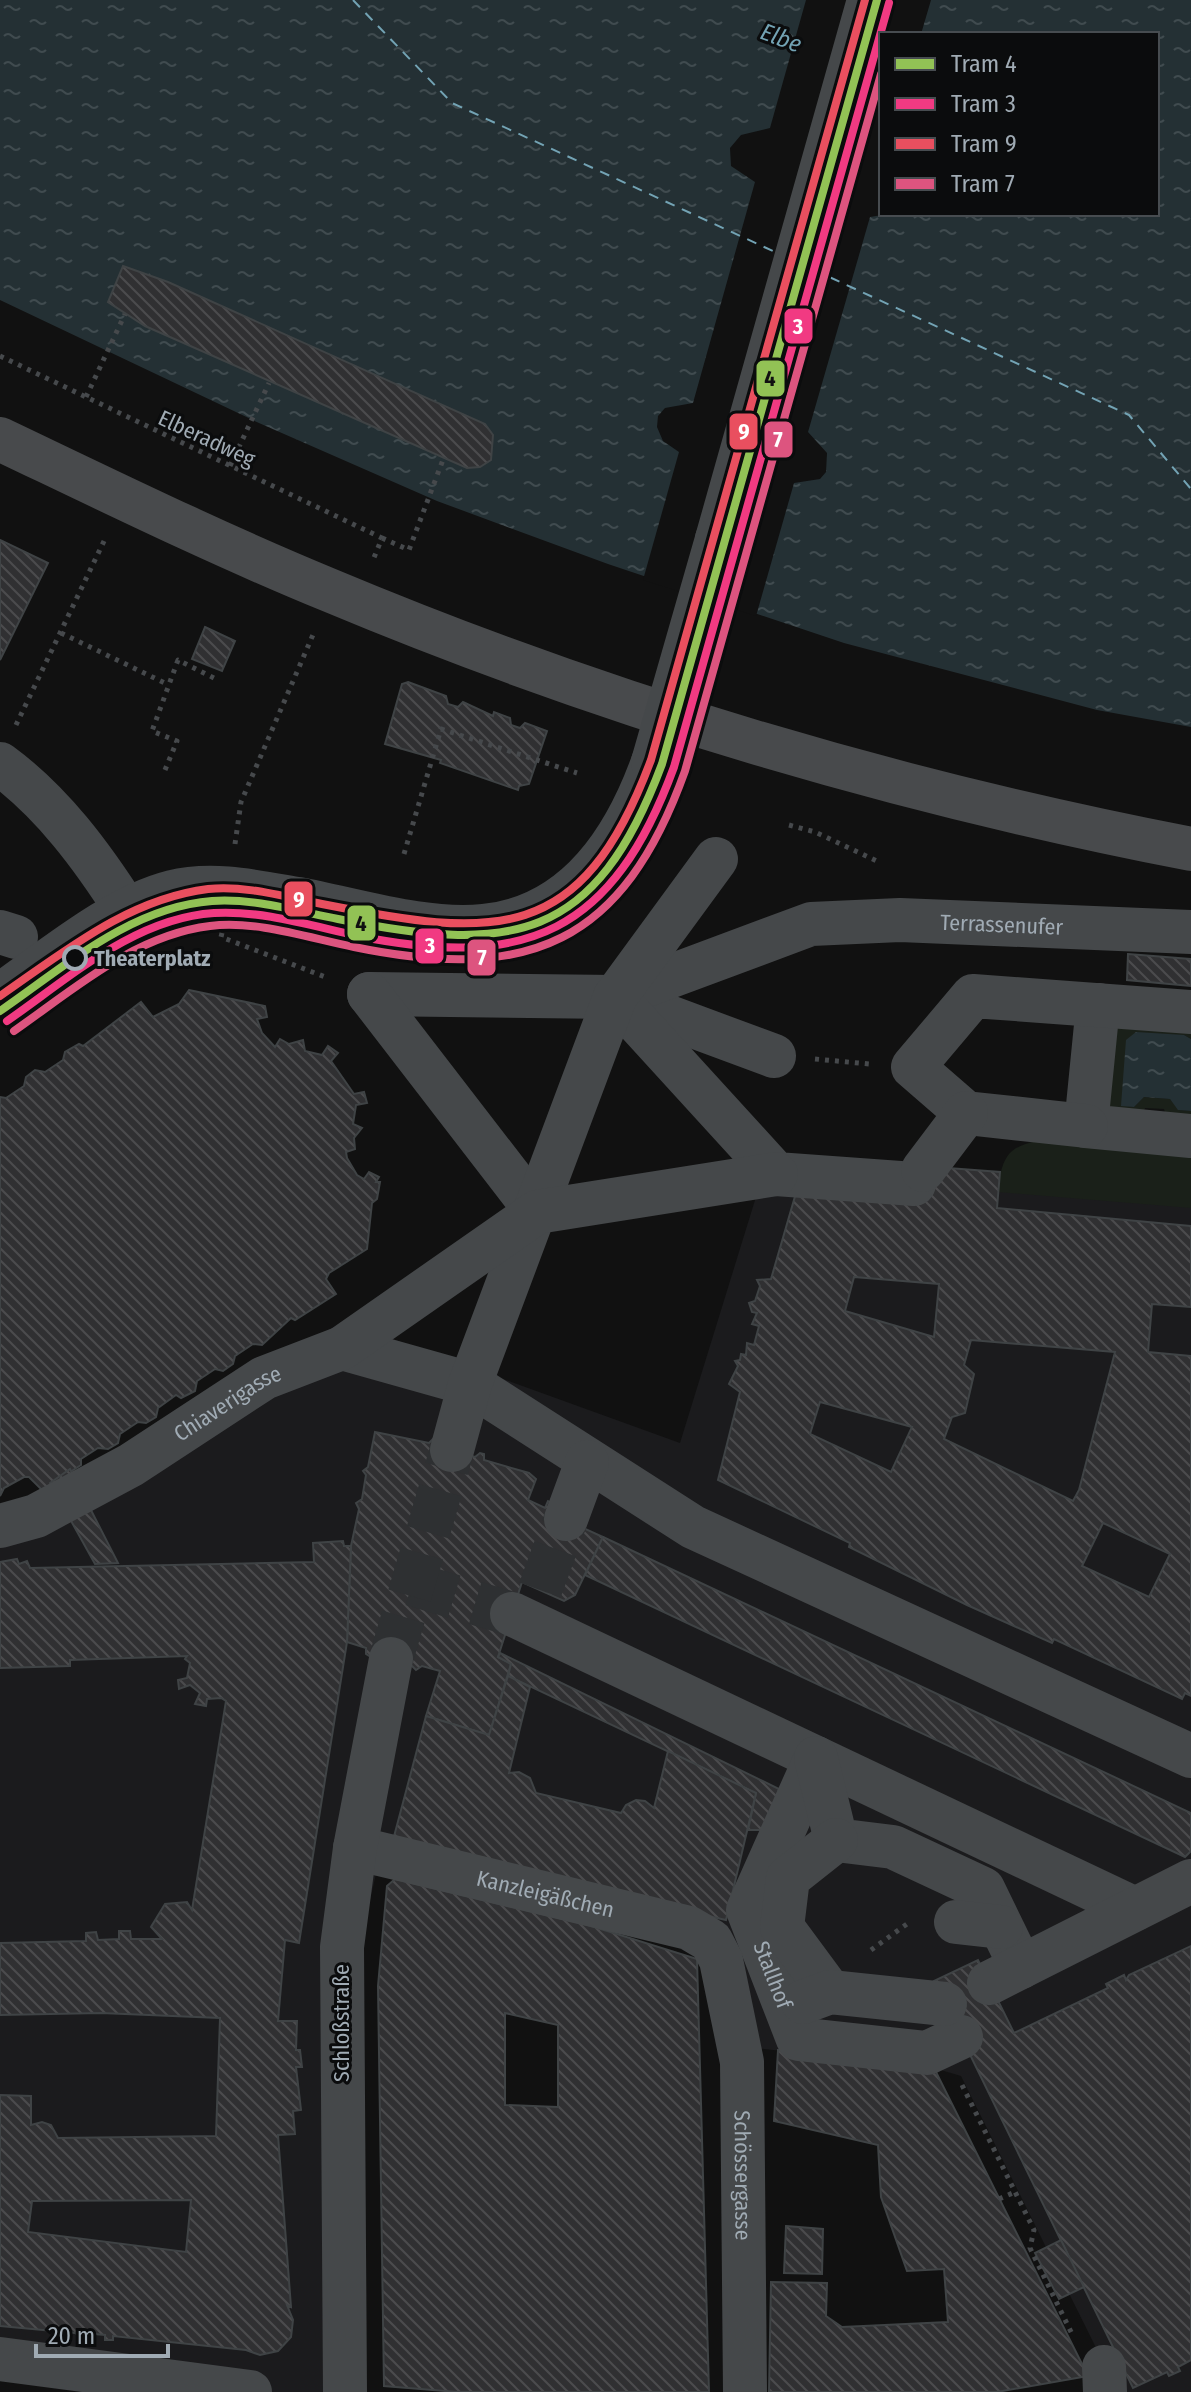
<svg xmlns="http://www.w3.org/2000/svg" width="1191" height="2392" viewBox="0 0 1191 2392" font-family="'Fira Sans Condensed',sans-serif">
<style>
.built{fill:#1b1b1d}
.green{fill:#1a2019}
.water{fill:url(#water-ripples);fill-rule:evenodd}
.pier{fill:#111}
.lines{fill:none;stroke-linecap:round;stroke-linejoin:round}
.ferry{stroke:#73a3b4;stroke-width:2;stroke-dasharray:10 8;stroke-linecap:butt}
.building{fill:url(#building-back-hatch);stroke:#3f4345;stroke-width:2;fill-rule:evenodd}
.minor-tunnel{stroke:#2e3032;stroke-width:44;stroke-dasharray:44 22;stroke-linecap:butt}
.path{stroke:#46494c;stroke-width:5;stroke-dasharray:4 6;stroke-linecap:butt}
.minor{stroke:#45484a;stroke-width:44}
.major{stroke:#484a4c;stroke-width:44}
.minor-bridge{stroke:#45484a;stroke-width:44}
.tram-1-casing{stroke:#0b0c0d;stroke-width:14}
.tram-2-casing{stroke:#0b0c0d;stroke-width:14}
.tram-3-casing{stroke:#0b0c0d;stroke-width:14}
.tram-4-casing{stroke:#0b0c0d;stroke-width:14}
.tram-1{stroke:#92c255;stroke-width:8}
.tram-2{stroke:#f13a82;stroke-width:8}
.tram-3{stroke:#e94f5f;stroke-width:8}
.tram-4{stroke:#dd547f;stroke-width:8}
.stop-dot{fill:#0b0c0d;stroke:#a0abb4;stroke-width:4}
.labels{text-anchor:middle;stroke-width:6;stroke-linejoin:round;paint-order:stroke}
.street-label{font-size:22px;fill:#a0abb4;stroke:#0b0c0d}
.stop-label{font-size:22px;font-weight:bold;fill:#a0abb4;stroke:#0b0c0d;text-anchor:start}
.water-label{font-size:24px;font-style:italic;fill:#73a3b4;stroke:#0b0c0d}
.line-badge{stroke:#0b0c0d;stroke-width:3}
.badge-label{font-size:22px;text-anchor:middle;font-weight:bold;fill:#fff}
.pale-badge-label{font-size:22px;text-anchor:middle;font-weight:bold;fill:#111}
</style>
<defs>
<pattern id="water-ripples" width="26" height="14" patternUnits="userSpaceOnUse" patternTransform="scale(2)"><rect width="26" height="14" fill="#243034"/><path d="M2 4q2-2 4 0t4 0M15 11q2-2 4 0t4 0" fill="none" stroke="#404b4f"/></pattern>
<pattern id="building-back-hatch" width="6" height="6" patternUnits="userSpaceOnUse" patternTransform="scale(2)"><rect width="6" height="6" fill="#303032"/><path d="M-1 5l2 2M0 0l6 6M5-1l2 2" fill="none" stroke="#4b4b4d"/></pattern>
</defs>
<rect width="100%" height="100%" fill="#111"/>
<!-- built -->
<polygon class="built" points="768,1158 1191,1191 1191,2392 1118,2392 961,2076 934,2068 756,2048 706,1951 379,1861 364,1926 360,2392 172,2392 0,2367 0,1509 13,1509 354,1325 680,1443"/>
<!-- green -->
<g class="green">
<polygon points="1191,1025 1191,1039 1184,1035 1121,1105 1134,1107 1144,1097 1170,1099 1179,1110 1191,1111 1191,1122 1167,1120 1164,1109 1145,1108 1142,1118 1108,1116 1113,1036 1118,1027"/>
<path d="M1038 1141 1191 1156V1208L998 1192C1001 1161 1006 1146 1038 1141Z"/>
</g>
<!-- water -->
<g class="water">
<path d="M0 0H1191V727L1097 710 844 643 608 564 437 501 259 423 0 300ZM881 34H1157V214H881Z"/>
<polygon points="1136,1032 1184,1035 1191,1039 1191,1111 1178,1110 1170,1099 1144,1097 1134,1107 1121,1106 1126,1040"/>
</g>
<!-- pier -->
<polygon class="pier" points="806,0 931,0 921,34 881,34 881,214 888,214 870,217 808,432 827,453 826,472 820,479 794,483 756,616 643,580 679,452 663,441 657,427 658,416 665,408 693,403 755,182 731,166 730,148 741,135 770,128"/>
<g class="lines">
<!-- ferry -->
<g class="ferry">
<polyline points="353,0 452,103 775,252"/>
<polyline points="814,270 1129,415 1191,489"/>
</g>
</g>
<!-- building -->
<g class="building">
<polygon points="123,266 168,282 485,424 493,435 491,460 480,467 467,468 145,326 108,302"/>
<polygon points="0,540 48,563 0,660"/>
<polygon points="205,627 235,641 222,671 192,659"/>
<polygon points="408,682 446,696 448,704 458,707 463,702 493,716 494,712 510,718 511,725 520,728 525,723 547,731 529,784 519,786 518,790 440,763 441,760 385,744 402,684"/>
<polygon points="1128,954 1191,959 1191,986 1127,980"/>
<polygon points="189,990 265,1006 267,1017 257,1019 262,1033 275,1047 280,1039 289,1044 303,1040 305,1051 322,1055 328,1046 338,1053 331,1061 354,1094 364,1092 367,1103 356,1105 353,1124 362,1128 354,1138 355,1149 346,1152 347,1158 357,1175 364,1179 369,1172 379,1177 376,1182 380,1182 377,1199 372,1203 367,1249 329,1273 326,1279 336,1294 295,1320 291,1318 262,1345 253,1344 235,1356 233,1364 223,1371 215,1369 197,1381 195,1391 181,1398 176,1395 158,1408 156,1417 146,1423 138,1422 120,1434 118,1443 108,1449 98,1448 81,1459 81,1465 42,1490 29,1477 24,1477 4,1488 0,1496 0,1097 6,1098 24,1086 26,1077 35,1070 45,1072 63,1060 65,1052 79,1044 83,1046 141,1002 153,1017 179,1004"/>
<path d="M948 1168 1000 1172 997 1208 1191 1226V1307L1152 1304 1148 1352 1191 1356V1696L1185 1693 1182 1699 1054 1639 1052 1643 967 1605 849 1547 850 1543 718 1480 740 1392 729 1384 738 1366 735 1361 740 1360 741 1354 746 1355 747 1343 754 1345 759 1326 752 1324 757 1313 752 1312 749 1303 755 1301 760 1286 757 1280 771 1279 796 1193ZM854 1277 939 1284 934 1337 845 1311ZM971 1340 1115 1352 1079 1490 1073 1501 944 1439 952 1417 965 1413 974 1374 964 1365ZM820 1402 912 1427 891 1472 810 1434ZM1103 1523 1170 1554 1149 1597 1082 1566Z"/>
<polygon points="375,1432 429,1443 434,1438 438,1446 475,1457 480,1453 484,1454 484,1460 529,1473 536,1479 528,1500 545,1508 548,1501 556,1505 583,1528 603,1537 575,1595 564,1601 522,1582 498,1657 511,1664 489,1735 426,1716 440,1671 422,1666 416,1670 412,1666 371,1657 366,1654 366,1648 347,1642 351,1546 359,1509 356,1503 362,1499 366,1475 363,1471 368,1467"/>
<polygon points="70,1469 118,1563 95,1564 50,1483"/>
<polygon points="603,1537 1191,1813 1191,1851 1185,1857 585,1575"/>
<path d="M343 1541 344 1546H351L347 1642 299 1943 285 1940 278 2021H297L296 2050H300L302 2067H296L301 2110 293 2111 295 2134 278 2135 291 2307 287 2305 293 2320 291 2337 278 2351 260 2355 246 2350 113 2336V2340H105V2335L94 2334 84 2333 83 2337 75 2333 0 2326V2095L31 2096V2125L42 2122 51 2125 58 2138 216 2136 220 2018 101 2013 0 2015V1943L86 1941V1933L96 1932 98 1940 119 1939V1931H130L131 1939H162L151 1927 165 1904 187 1902 192 1910 226 1701 221 1698 207 1699 206 1706 195 1704 200 1693 190 1685 179 1689 178 1680 187 1678 190 1663 185 1659 187 1656 70 1660V1666L0 1668V1562L17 1559 19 1564 27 1561 30 1568 314 1562 313 1543ZM191 2200 186 2252 28 2232 32 2201Z"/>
<polygon points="500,1653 779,1789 766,1830 748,1830 756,1793 508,1676 511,1664 498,1657"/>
<polygon points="508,1676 530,1687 509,1773 519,1772 530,1778 536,1793 621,1813 626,1805 636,1800 645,1801 654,1808 668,1751 756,1793 726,1920 392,1844 426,1716 489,1735"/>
<path d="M395 1879 588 1925 697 1959 709 2392H457L384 2386 378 1986 387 1886ZM505 2013 558 2025V2107L505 2105Z"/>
<polygon points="1191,1946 1191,2360 1178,2367 1180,2371 1169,2376 1167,2372 1133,2388 934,1981 978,1960 1014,2033 1108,1988 1106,1984 1124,1975 1126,1980 1129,1975"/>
<polygon points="778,2050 934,2068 1088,2376 997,2392 769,2392 771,2282 827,2283 826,2316 842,2327 948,2322 944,2269 907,2271 881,2197 878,2145 774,2121"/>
<polygon points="786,2226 823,2229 822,2274 784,2273"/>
<polygon points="1061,2240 1084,2287 1059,2299 1035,2253"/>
</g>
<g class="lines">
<!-- minor-tunnel -->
<g class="minor-tunnel">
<polyline points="412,1584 512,1614"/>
<polyline points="540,1590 566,1519"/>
<polyline points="391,1659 452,1450"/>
</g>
<!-- path -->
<g class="path">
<polyline points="0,356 382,538 373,560"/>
<polyline points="86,397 125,314"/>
<polyline points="230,466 269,383"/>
<polyline points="382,538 409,550 444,457"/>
<polyline points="61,633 169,685"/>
<polyline points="16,725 105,539"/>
<polyline points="165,770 177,741 152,731 178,660 214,678"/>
<polyline points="789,825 815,832 879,862"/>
<polyline points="235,844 241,802 315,630"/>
<polyline points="404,854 441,729 577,773"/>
<polyline points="222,933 221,937 328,978"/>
<polyline points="815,1059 869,1064"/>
<polyline points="871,1950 911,1921"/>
<polyline points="962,2085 1034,2230 1030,2248 1073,2336"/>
<polyline points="999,2199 1015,2192"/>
</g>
<!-- minor -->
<g class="minor">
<polyline points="717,539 869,0"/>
<path d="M0 764C52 802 92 856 127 911"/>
<polyline points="0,932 16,937"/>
<polyline points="369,994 615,997 774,1056"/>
<polyline points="369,994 537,1212"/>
<path d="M0 995C50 961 113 907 172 892 213 882 257 892 298 899 357 910 424 932 484 926 575 917 625 840 653 762"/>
<path id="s1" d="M615 997 811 924 900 920 1191 932"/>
<polyline points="619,1002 776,1174 914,1184"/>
<polyline points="1098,1005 1086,1126 1191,1136"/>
<polyline points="1086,1126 966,1113 913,1067 973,996 1191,1012"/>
<polyline points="923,1170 966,1113"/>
<polyline points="342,1348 470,1384 693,1527 1191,1756"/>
<polyline points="452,1450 470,1384 615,997 716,859"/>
<polyline points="566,1519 587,1462"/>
<path id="s2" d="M0 1526 36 1516 131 1465 264 1378 342 1348 537 1212 776 1174"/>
<polyline points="512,1614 1135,1909"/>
<path id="s3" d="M816 1758 748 1910 798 2039 927 2053 961 2037"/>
<polyline points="816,1758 836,1840 893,1847 983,1889 1021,1967"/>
<path id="s4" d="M355 1848 689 1928 711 1941 721 1960 742 2062 745 2392"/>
<polyline points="956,1922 1001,1927"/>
<polyline points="989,1983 1191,1881"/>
<polyline points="830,1992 782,1927 788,1878 836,1840"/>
<polyline points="803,2002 830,1992 945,2004"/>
<polyline points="0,2359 250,2392"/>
<polyline points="1104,2367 1105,2392"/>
<polyline points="345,2392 342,1947 355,1848 391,1659"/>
</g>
<!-- major -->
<path class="major" d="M0 439C109 491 217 544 329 590 606 706 896 792 1191 849"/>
<!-- minor-bridge -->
<polyline class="minor-bridge" points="653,762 717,539"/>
<!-- tram-1 casing -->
<g class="tram-1-casing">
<path id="tram-1" d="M0 1011C64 967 131 907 212 901 254 898 297 911 338 919 512 954 595 943 662 764L877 0"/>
</g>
<!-- tram-2 casing -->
<g class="tram-2-casing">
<path id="tram-2" d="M7 1021C69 978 135 918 214 913 261 910 312 926 358 936 527 970 613 933 674 767L889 3"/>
</g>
<!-- tram-3 casing -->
<g class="tram-3-casing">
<path id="tram-3" d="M0 996C64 952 128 899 208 889 246 885 285 897 322 904 495 938 581 947 651 760L865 0"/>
</g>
<!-- tram-4 casing -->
<g class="tram-4-casing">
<path id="tram-4" d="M14 1031C74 989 135 935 210 926 256 920 309 938 354 947 529 983 623 944 685 771L881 74"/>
</g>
<!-- tram-1 -->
<use href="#tram-1" class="tram-1"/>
<!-- tram-2 -->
<use href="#tram-2" class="tram-2"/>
<!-- tram-3 -->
<use href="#tram-3" class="tram-3"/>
<!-- tram-4 -->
<use href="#tram-4" class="tram-4"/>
</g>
<!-- markers -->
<circle class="stop-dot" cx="75" cy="958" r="11"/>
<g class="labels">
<!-- street labels -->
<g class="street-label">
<text transform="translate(207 438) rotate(25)" y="8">Elberadweg</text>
<text dy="8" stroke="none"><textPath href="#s1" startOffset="400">Terrassenufer</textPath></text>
<text dy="8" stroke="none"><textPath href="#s2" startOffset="260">Chiaverigasse</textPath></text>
<text dy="8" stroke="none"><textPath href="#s4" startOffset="196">Kanzleigäßchen</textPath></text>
<text dy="8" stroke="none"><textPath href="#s3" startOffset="236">Stallhof</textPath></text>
<text transform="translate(341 2023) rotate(-90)" y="8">Schloßstraße</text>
<text dy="8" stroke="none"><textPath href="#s4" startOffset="608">Schössergasse</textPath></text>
</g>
<!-- stop labels -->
<g class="stop-label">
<text x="94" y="966">Theaterplatz</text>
</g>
<!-- water labels -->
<g class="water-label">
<text transform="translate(781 38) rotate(21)" y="8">Elbe</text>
</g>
</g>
<g class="line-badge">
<rect x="783" y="307" width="31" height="38" rx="8" fill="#f13a82"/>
<rect x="755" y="359" width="31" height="39" rx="8" fill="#92c255"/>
<rect x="728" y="412" width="31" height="39" rx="8" fill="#e94f5f"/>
<rect x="763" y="420" width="31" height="39" rx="8" fill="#dd547f"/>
<rect x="283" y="880" width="31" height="38" rx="8" fill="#e94f5f"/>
<rect x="346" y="904" width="31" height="38" rx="8" fill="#92c255"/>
<rect x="414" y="927" width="31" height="38" rx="8" fill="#f13a82"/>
<rect x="466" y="938" width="31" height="39" rx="8" fill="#dd547f"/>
</g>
<g class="badge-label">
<text x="798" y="334">3</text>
<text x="744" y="439">9</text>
<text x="778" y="447">7</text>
<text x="299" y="907">9</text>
<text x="430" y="953">3</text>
<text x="482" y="965">7</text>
</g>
<g class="pale-badge-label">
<text x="770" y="386">4</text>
<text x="361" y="931">4</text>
</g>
<!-- legend -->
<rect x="879" y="32" width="280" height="184" fill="#0b0c0d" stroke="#474c50" stroke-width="2"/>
<rect x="895" y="58" width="40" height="12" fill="#92c255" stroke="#474c50" stroke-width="2"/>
<text x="951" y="72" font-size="24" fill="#a0abb4">Tram 4</text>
<rect x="895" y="98" width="40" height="12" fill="#f13a82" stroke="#474c50" stroke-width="2"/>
<text x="951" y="112" font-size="24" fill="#a0abb4">Tram 3</text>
<rect x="895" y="138" width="40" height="12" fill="#e94f5f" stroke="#474c50" stroke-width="2"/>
<text x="951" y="152" font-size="24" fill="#a0abb4">Tram 9</text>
<rect x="895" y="178" width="40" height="12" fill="#dd547f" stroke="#474c50" stroke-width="2"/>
<text x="951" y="192" font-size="24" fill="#a0abb4">Tram 7</text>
<!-- scale -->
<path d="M36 2344v12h132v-12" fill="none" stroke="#a0abb4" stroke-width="4"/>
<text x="48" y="2344" font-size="24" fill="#a0abb4" stroke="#0b0c0d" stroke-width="6" paint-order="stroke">20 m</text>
</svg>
